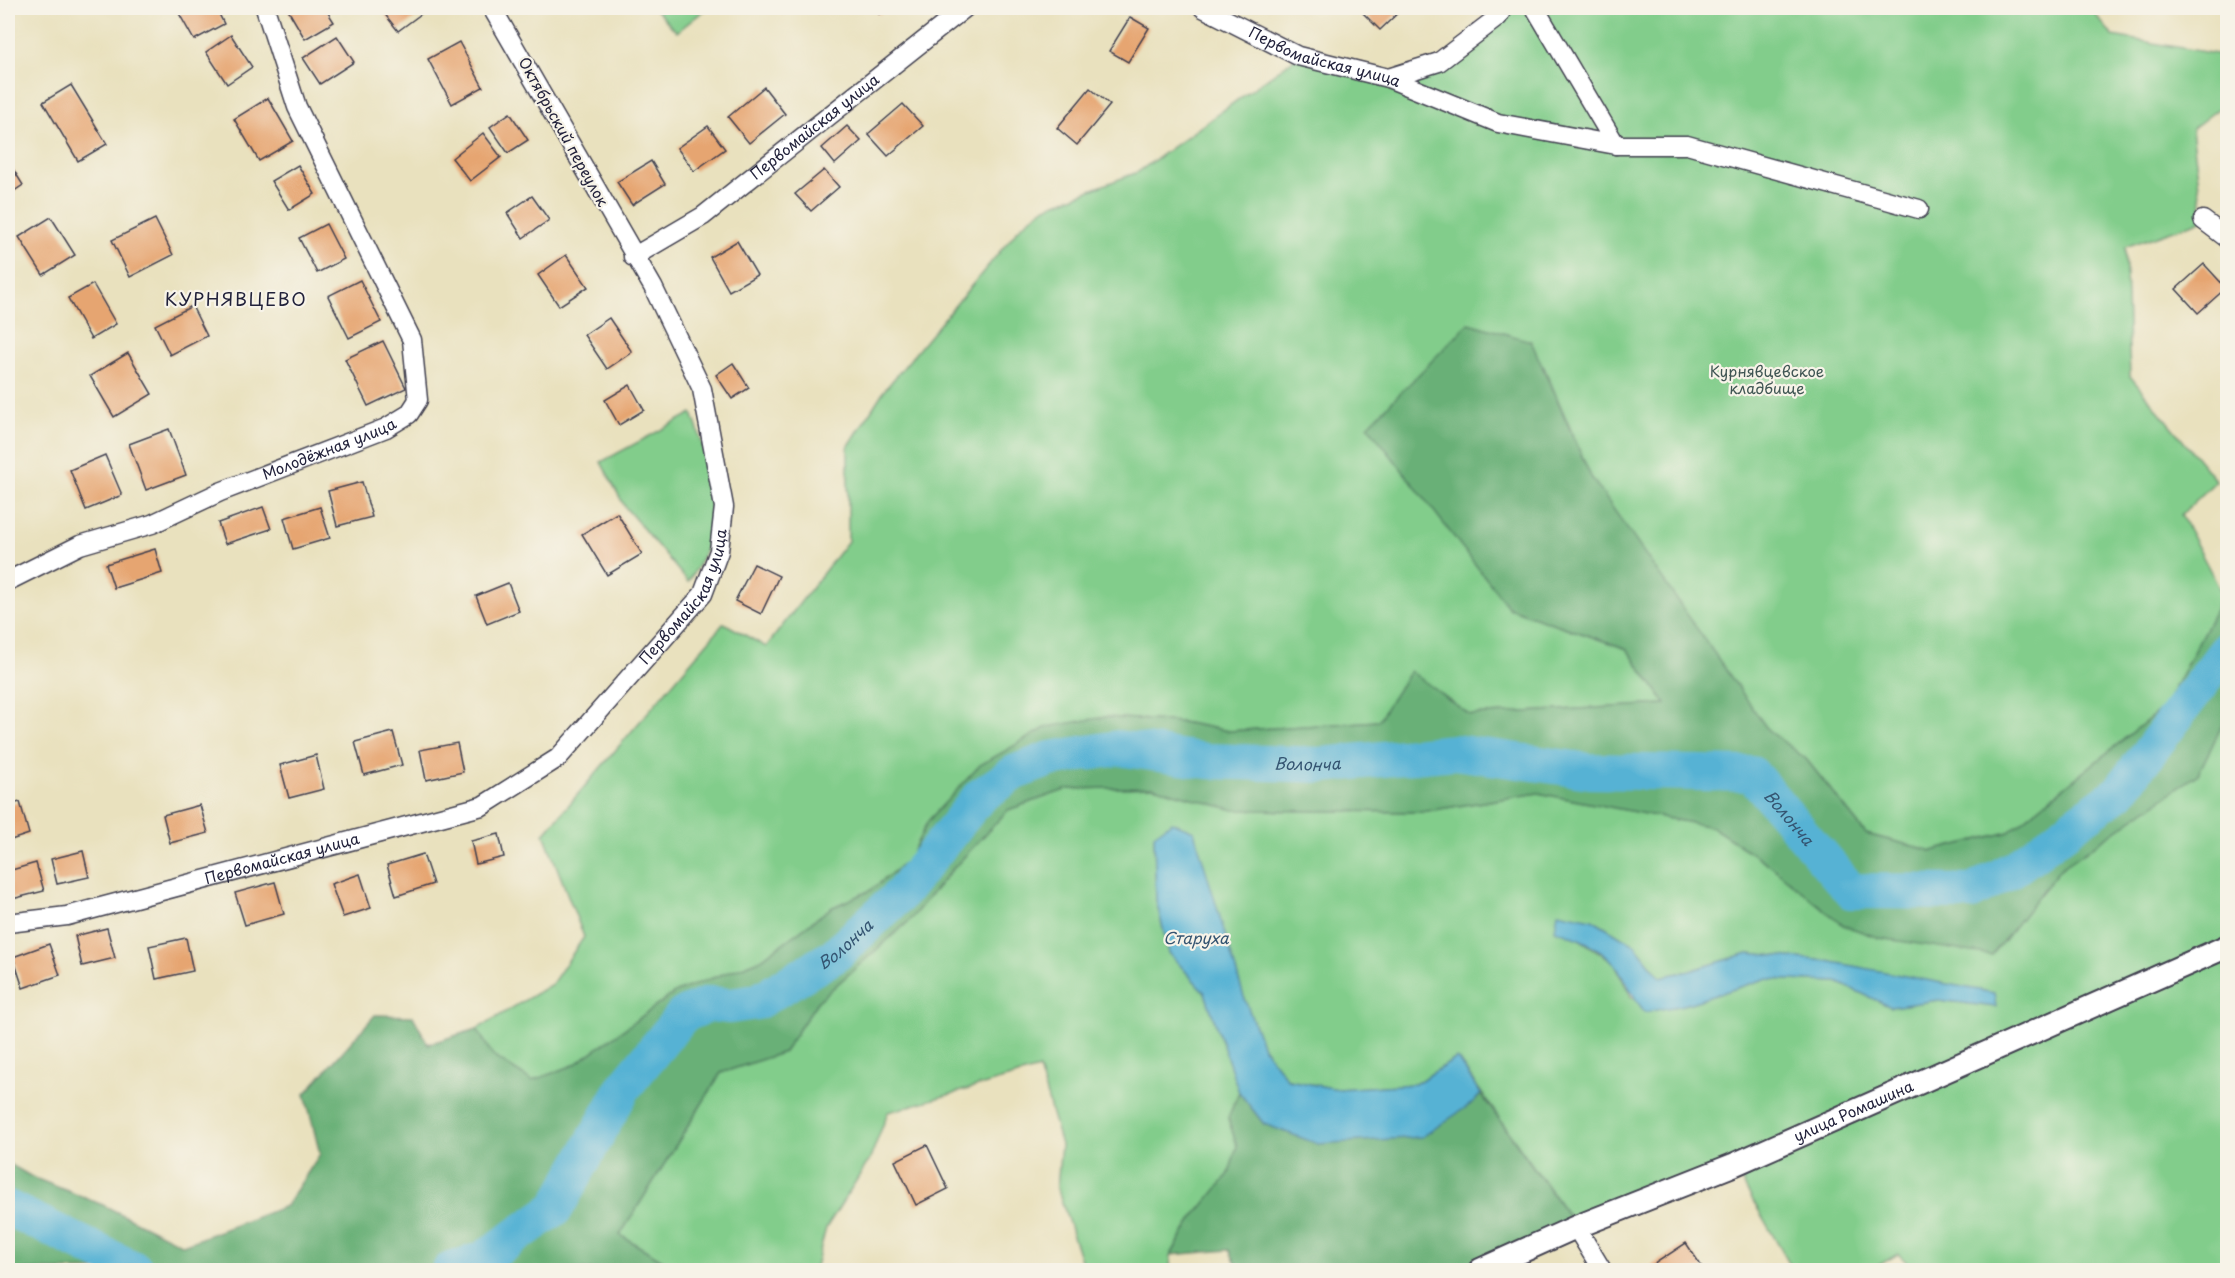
<svg xmlns="http://www.w3.org/2000/svg" width="2235" height="1278" viewBox="0 0 2235 1278" font-family="'Playpen Sans',sans-serif">
<style>
.green{fill:#82cd8b;stroke:#527863;stroke-width:1.5;fill-rule:evenodd}
.forest{fill:#69b077;stroke:#466959;stroke-width:1.5}
.water{fill:#56b2d4;stroke:#3c6a88;stroke-width:1.5}
.lines{fill:none;stroke-linecap:round;stroke-linejoin:round}
.river{stroke:#56b2d4;stroke-width:36}
.building{fill:#e6a571}
.minor-casing{stroke:#403f4f;stroke-width:21}
.tertiary-casing{stroke:#403f4f;stroke-width:26}
.minor{stroke:#fff;stroke-width:18}
.tertiary{stroke:#fff;stroke-width:22}
.labels{text-anchor:middle;stroke-width:4.5;stroke-linejoin:round;paint-order:stroke}
.street-label{font-size:15px;fill:#22223b;stroke:#f7f3e8}
.park-label{font-size:15px;fill:#3f5553;stroke:#f7f3e8}
.water-label{font-size:16px;font-style:italic;fill:#345471;stroke:#f7f3e8}
.quarter-label{font-size:18px;letter-spacing:1.5px;fill:#22223b;stroke:#f7f3e8}
</style>
<rect width="100%" height="100%" fill="#f7f3e8"/>
<filter id="ink" filterUnits="userSpaceOnUse"><feTurbulence type="fractalNoise" baseFrequency=".0167" numOctaves="2"/><feDisplacementMap in="SourceGraphic" scale="12" xChannelSelector="R" yChannelSelector="G"/><feConvolveMatrix kernelMatrix="1 2 1 2 8 2 1 2 1" color-interpolation-filters="sRGB"/></filter>
<filter id="wash" filterUnits="userSpaceOnUse"><feTurbulence type="fractalNoise" baseFrequency=".008" numOctaves="4" result="noise"/><feDisplacementMap in="SourceGraphic" scale="24" xChannelSelector="R" yChannelSelector="G"/><feGaussianBlur stdDeviation="1.35" result="paint"/><feColorMatrix in="noise" values="0 0 0 0 0 0 0 0 0 0 0 0 0 0 0 0 0 1.4 0 .05"/><feComposite in="paint" operator="in"/></filter>
<g filter="url(#wash)">
<rect width="100%" height="100%" fill="#e9e1be"/>
<!-- green -->
<g class="green">
<polygon points="654,8 707,8 677,32"/>
<polygon points="1503,8 2090,8 2113,36 2222,55 2227,50 2227,102 2192,129 2203,220 2125,247 2130,376 2216,481 2181,515 2223,595 2165,706 2009,832 1932,851 1866,834 1806,759 1768,730 1715,658 1591,477 1544,367 1509,608 1627,649 1666,704 1470,715 1410,671 1379,721 1229,731 1181,722 1105,717 928,821 909,859 871,890 831,908 760,960 676,992 574,1065 532,1081 493,1056 477,1029 552,984 584,937 544,834 724,623 766,647 848,541 848,447 883,392 1022,225 1046,207 1138,172 1298,56 1388,78 1439,62"/>
<path d="M692 413C708 456 721 508 704 553 701 563 693 573 688 582L625 507 601 462Z"/>
<path d="M2227 715V1270H1915L1898 1254 1871 1270H1793L1733 1166 1576 1227 1457 1058 1415 1084 1338 1089 1288 1080 1263 1047 1244 997 1154 835 1156 900 1169 953 1205 993 1239 1092 1228 1118 1237 1146 1229 1174 1192 1220 1171 1255 1170 1270H1081V1260L1057 1187 1061 1145 1039 1069 888 1112 870 1159 826 1228 815 1270H679L620 1235 721 1073 784 1052 817 1002 909 921 948 874 1008 810 1067 789 1154 787 1234 810 1421 812 1538 793 1712 827 1767 863 1992 955 2060 869 2198 774ZM1592 919 1635 945 1660 977 1690 971 1748 953 1827 961 1995 1007 1938 1000 1891 1007 1837 982 1765 979 1684 1005 1632 998 1613 961 1576 937Z"/>
</g>
<!-- forest -->
<g class="forest">
<polygon points="1469,323 1531,341 1591,477 1768,730 1806,759 1866,834 1932,851 2009,832 2165,706 2223,595 2227,594 2227,715 2198,774 2060,869 1992,955 1879,938 1843,925 1767,863 1712,827 1538,793 1421,812 1234,810 1153,787 1068,789 1008,810 948,874 909,921 817,1002 784,1052 721,1073 620,1235 679,1270 8,1270 8,1163 32,1177 103,1205 183,1245 286,1206 320,1154 305,1094 375,1015 413,1016 428,1044 477,1029 493,1056 532,1081 574,1065 676,992 760,960 831,908 871,890 909,859 928,821 980,765 1047,727 1105,717 1181,722 1229,731 1378,721 1410,671 1470,715 1666,704 1627,649 1509,608 1368,426"/>
<polygon points="1239,1092 1264,1124 1474,1102 1481,1094 1576,1227 1480,1270 1240,1270 1229,1250 1171,1255 1192,1219 1229,1174 1237,1146 1228,1118"/>
</g>
<!-- water -->
<g class="water">
<polygon points="1172,822 1194,831 1244,997 1263,1047 1288,1080 1338,1089 1415,1084 1457,1058 1481,1094 1474,1102 1422,1137 1318,1144 1264,1124 1239,1092 1205,993 1169,953 1156,900 1154,835"/>
<path d="M1558 912 1592 919 1635 945 1660 977 1690 971 1748 953 1827 961 1994 993 1996 1007 1938 1000 1891 1007 1837 982 1765 979 1684 1005 1645 1012C1630 995 1624 974 1612 961 1598 946 1574 936 1555 930Z"/>
</g>
<g class="lines">
<!-- river -->
<g class="river">
<polyline points="8,1208 136,1270"/>
<path id="s1" d="M450 1270 483 1259 556 1208 624 1087 683 1015 710 1004 730 1006 757 1002 834 956 902 893 980 796 1016 772 1050 759 1118 748 1207 761 1322 765 1454 752 1590 771 1752 774 1851 891 1972 892 2015 868 2119 792 2228 648"/>
</g>
</g>
<g id="blocks">
<!-- building -->
<g class="building">
<polygon points="176,8 216,8 224,24 194,40"/>
<polygon points="293,8 325,8 334,22 305,39 288,10"/>
<polygon points="380,8 422,8 425,11 398,31"/>
<polygon points="874,8 889,8 879,14"/>
<polygon points="1358,8 1400,8 1402,9 1380,30"/>
<polygon points="1130,17 1149,28 1128,62 1109,51"/>
<polygon points="231,35 252,67 227,84 206,52"/>
<polygon points="337,36 354,62 320,84 303,58"/>
<polygon points="459,42 483,87 452,104 428,59"/>
<polygon points="71,85 107,144 78,161 43,102"/>
<polygon points="764,87 785,114 749,143 728,117"/>
<polygon points="1090,88 1110,105 1077,145 1057,128"/>
<polygon points="268,98 293,141 259,161 234,119"/>
<polygon points="903,104 923,126 888,156 868,134"/>
<polygon points="510,113 528,140 508,153 490,127"/>
<polygon points="708,126 725,149 694,171 677,148"/>
<polygon points="847,126 861,141 835,164 822,148"/>
<polygon points="483,133 501,157 470,181 452,158"/>
<polygon points="8,161 23,185 8,195"/>
<polygon points="651,161 665,184 632,205 617,182"/>
<polygon points="298,165 315,194 289,210 271,181"/>
<polygon points="824,170 839,187 811,211 795,194"/>
<polygon points="532,196 549,220 523,238 507,213"/>
<polygon points="51,217 75,255 43,275 19,237"/>
<polygon points="155,219 173,255 130,277 112,240"/>
<polygon points="326,224 344,259 317,273 299,238"/>
<polygon points="737,241 757,275 729,291 710,257"/>
<polygon points="566,255 588,287 559,306 538,275"/>
<polygon points="2204,264 2226,288 2198,313 2176,289"/>
<polygon points="360,280 381,322 349,338 328,296"/>
<polygon points="93,284 116,324 91,339 68,298"/>
<polygon points="192,306 207,336 170,355 155,325"/>
<polygon points="609,318 632,352 607,369 584,335"/>
<polygon points="383,341 406,388 368,406 345,359"/>
<polygon points="128,353 152,394 114,417 90,376"/>
<polygon points="733,363 749,388 732,399 716,375"/>
<polygon points="630,385 644,410 619,425 605,400"/>
<polygon points="169,429 186,475 146,490 129,444"/>
<polygon points="105,455 122,495 86,510 70,470"/>
<polygon points="362,482 372,517 337,526 328,491"/>
<polygon points="263,507 271,529 225,544 218,523"/>
<polygon points="320,507 330,538 293,549 284,518"/>
<polygon points="617,513 642,554 607,575 582,534"/>
<polygon points="155,549 162,573 114,588 106,564"/>
<polygon points="754,564 779,576 761,614 735,601"/>
<polygon points="508,583 519,611 487,624 476,596"/>
<polygon points="393,732 402,765 364,775 355,742"/>
<polygon points="457,743 463,772 426,780 420,750"/>
<polygon points="316,755 324,789 289,798 280,765"/>
<polygon points="20,802 29,834 8,841 8,805"/>
<polygon points="200,805 208,833 170,843 163,815"/>
<polygon points="499,834 504,857 476,864 471,841"/>
<polygon points="83,851 89,877 57,884 51,859"/>
<polygon points="423,854 433,884 396,896 387,865"/>
<polygon points="36,863 44,891 12,899 8,871"/>
<polygon points="360,874 371,908 343,917 331,884"/>
<polygon points="275,882 284,914 245,925 235,893"/>
<polygon points="107,928 115,958 82,966 75,936"/>
<polygon points="186,938 193,971 156,979 149,946"/>
<polygon points="49,944 60,975 23,988 13,957"/>
<polygon points="927,1145 948,1189 916,1205 895,1161"/>
<polygon points="1686,1243 1704,1270 1645,1270"/>
<polygon points="1228,1267 1229,1270 1203,1270 1203,1269"/>
</g>
</g>
</g>
<g filter="url(#ink)">
<use href="#blocks" fill-opacity="0" stroke="#403f4f" stroke-width="1.5"/>
<g class="lines">
<!-- minor casing -->
<g class="minor-casing">
<g id="minor">
<path id="s2" d="M1203 8 1298 56 1388 78 1498 123 1616 145H1687L1919 209"/>
<polyline points="1535,8 1616,145"/>
<polyline points="1388,78 1439,62 1498,17 1503,8"/>
<polyline points="2203,220 2228,239"/>
<path id="s3" d="M633 257 703 216 965 8"/>
<path id="s4" d="M8 581 80 545 152 524 220 492 386 428 409 414 418 400 412 340 297 107 265 8"/>
<path id="s5" d="M8 923 67 916 482 806 558 758 703 594 719 551 724 507 702 389 653 287 492 8"/>
<polyline points="1576,1227 1602,1270"/>
</g>
</g>
<!-- tertiary casing -->
<g class="tertiary-casing">
<g id="tertiary">
<path id="s6" d="M1480 1270 1576 1227 1733 1165 2228 946"/>
</g>
</g>
<!-- minor -->
<use href="#minor" class="minor"/>
<!-- tertiary -->
<use href="#tertiary" class="tertiary"/>
</g>
</g>
<g class="labels">
<!-- street labels -->
<g class="street-label">
<text dy="5" stroke="none"><textPath href="#s2" startOffset="132">Первомайская улица</textPath></text>
<text dy="5" stroke="none"><textPath href="#s3" startOffset="224">Первомайская улица</textPath></text>
<text transform="translate(563 132) rotate(61)" y="5">Октябрьский переулок</text>
<text dy="5" stroke="none"><textPath href="#s4" startOffset="348">Молодёжная улица</textPath></text>
<text dy="5" stroke="none"><textPath href="#s5" startOffset="786">Первомайская улица</textPath></text>
<text dy="5" stroke="none"><textPath href="#s5" startOffset="282">Первомайская улица</textPath></text>
<text dy="5" stroke="none"><textPath href="#s6" startOffset="406">улица Ромашина</textPath></text>
</g>
<!-- park labels -->
<g class="park-label">
<text x="1767" y="377">Курнявцевское<tspan x="1767" dy="17">кладбище</tspan></text>
</g>
<!-- water labels -->
<g class="water-label">
<text dy="6" stroke="none"><textPath href="#s1" startOffset="1078">Волонча</textPath></text>
<text dy="6" stroke="none"><textPath href="#s1" startOffset="1582">Волонча</textPath></text>
<text x="1196" y="944">Старуха</text>
<text dy="6" stroke="none"><textPath href="#s1" startOffset="538">Волонча</textPath></text>
</g>
<!-- quarter labels -->
<g class="quarter-label">
<text x="236" y="306">КУРНЯВЦЕВО</text>
</g>
</g>
<!-- margin -->
<rect width="2235" height="1278" fill="none" stroke="#f7f3e8" stroke-width="30"/>
</svg>
